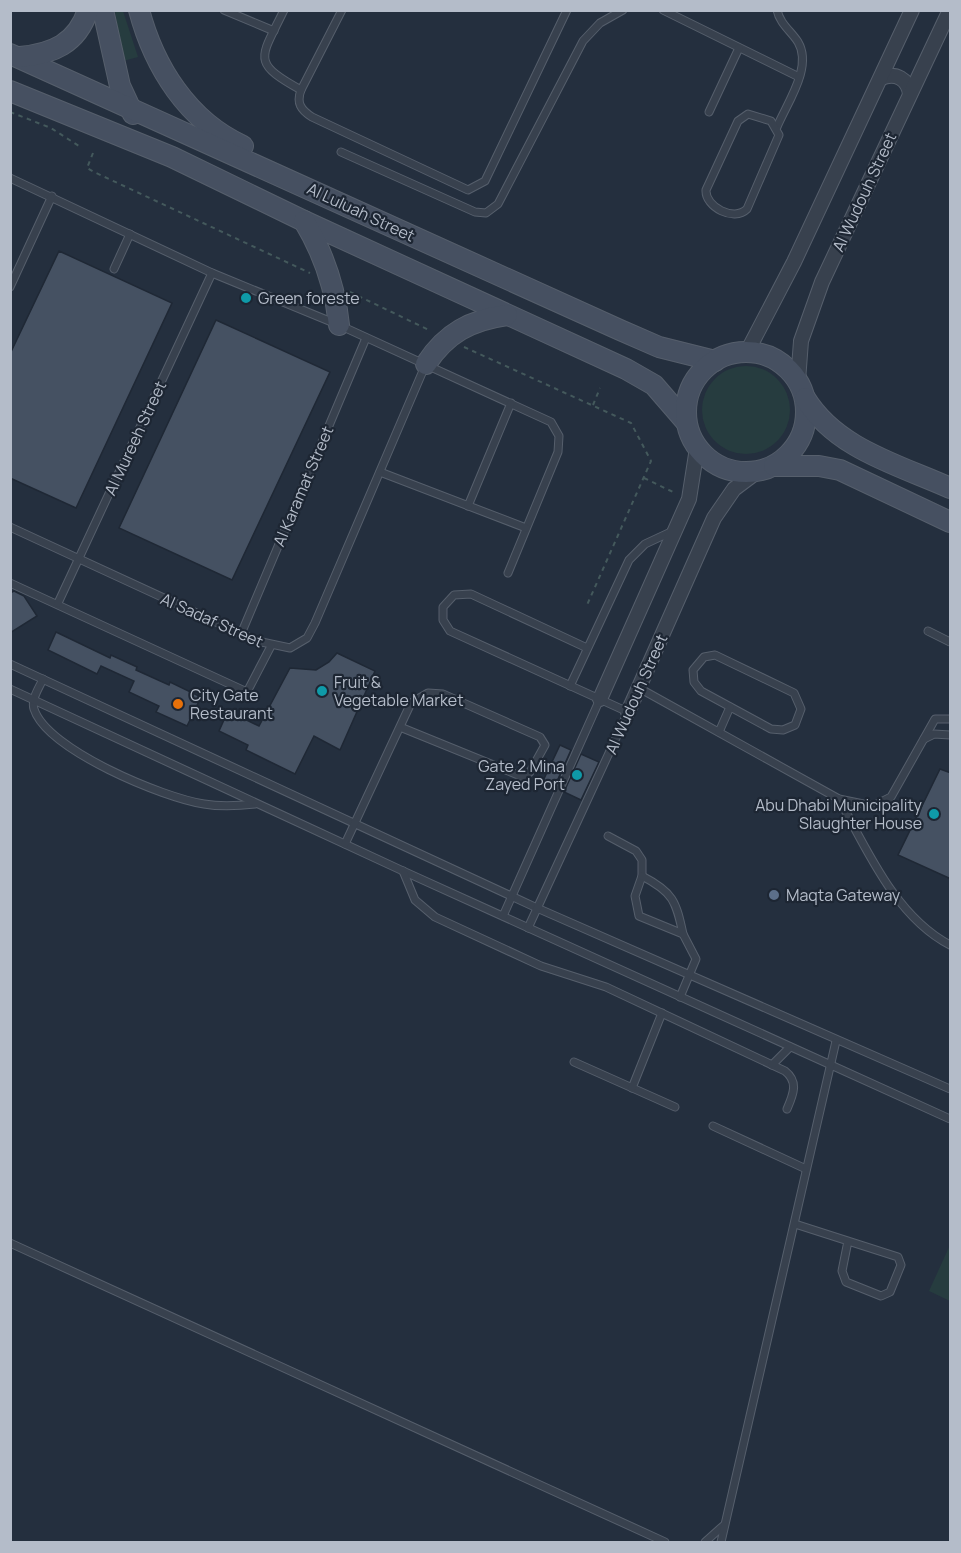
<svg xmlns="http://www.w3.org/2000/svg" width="961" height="1553" viewBox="0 0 961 1553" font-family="Manrope,sans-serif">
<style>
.green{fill:#263c3f}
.building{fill:#455162;stroke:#1f2835;stroke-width:1.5}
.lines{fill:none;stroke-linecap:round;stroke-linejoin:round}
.lane-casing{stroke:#565f6c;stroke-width:9}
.street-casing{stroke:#565f6c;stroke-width:16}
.secondary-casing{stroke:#565f6c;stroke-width:22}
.path{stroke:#44595c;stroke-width:2;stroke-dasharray:4.5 4.5;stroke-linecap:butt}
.lane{stroke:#38414e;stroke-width:7}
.street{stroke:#38414e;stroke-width:14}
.secondary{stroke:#465061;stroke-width:20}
.culture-dot{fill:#0f9aa8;stroke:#1d2633;stroke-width:2}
.food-dot{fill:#e8710a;stroke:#1d2633;stroke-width:2}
.service-dot{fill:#5c6f8a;stroke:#1d2633;stroke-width:2}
.labels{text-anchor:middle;stroke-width:4.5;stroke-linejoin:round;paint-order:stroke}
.street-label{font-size:16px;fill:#b4bcc9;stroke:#1d2633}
.poi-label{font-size:16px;fill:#b4bcc9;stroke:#1d2633;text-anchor:start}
</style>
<rect width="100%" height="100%" fill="#242f3e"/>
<!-- green -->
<g class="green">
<polygon points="115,11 123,11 138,57 123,61"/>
<circle cx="746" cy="410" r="44"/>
<polygon points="950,1245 950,1301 929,1291"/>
</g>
<!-- building -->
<g class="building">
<polygon points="59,251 172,303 76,508 10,478 10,354"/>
<polygon points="216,320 330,372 232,580 119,528"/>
<polygon points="14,591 24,596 37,616 10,633 10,593"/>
<polygon points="56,632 110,658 111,655 137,667 136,670 169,685 170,682 201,697 187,726 156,712 159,706 129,692 134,681 101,666 97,674 48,650"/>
<polygon points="337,653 375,671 340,750 314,736 295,774 246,750 248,745 219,731 228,711 259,726 290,668 316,670 329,662"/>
<polygon points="560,745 571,750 554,788 542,783"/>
<polygon points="581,754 599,762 581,800 564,792"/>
<polygon points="940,769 951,773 951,879 898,855"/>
</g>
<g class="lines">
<!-- lane casing -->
<g class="lane-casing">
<g id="lane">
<polyline points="224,10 274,31"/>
<path d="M284 10C261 58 250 62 301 90"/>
<path d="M342 10 301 90C296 103 301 110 312 117L468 190 485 181 567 10"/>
<polyline points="663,10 799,77"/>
<path d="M777 10C780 24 791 31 798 42 813 67 787 103 777 127"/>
<polyline points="709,112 739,48"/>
<path d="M748 114 771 121 779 135 747 209C734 222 705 207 706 190L738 121Z"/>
<polyline points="341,152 475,212 486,213 498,204 583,41 600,23 623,10"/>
<polyline points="10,178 212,273 339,325 551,422 559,436 558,452 508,573"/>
<polyline points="114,269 130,234"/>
<polyline points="10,287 52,196"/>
<polyline points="380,472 526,528"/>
<polyline points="468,506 511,403"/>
<polyline points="10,527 257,641 290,648 307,638 315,623 425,366"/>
<polyline points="10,583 247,692 271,646"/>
<polyline points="58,603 212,273"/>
<polyline points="928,631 950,642"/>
<polyline points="241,634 366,338"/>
<polygon points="715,655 794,693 801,709 795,725 783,730 771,729 701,691 694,682 693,670 704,657"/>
<polyline points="10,664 537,908 950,1089"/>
<path d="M43 679C39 688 31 699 34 709 47 750 164 798 204 804 221 807 238 806 255 804"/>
<polyline points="570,686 629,560 645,544 675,530"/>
<polyline points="639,688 839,799 873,806 891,797 935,719 950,719"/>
<polyline points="10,689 403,871 950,1119"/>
<polyline points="719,732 730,707"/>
<polyline points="924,739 934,734 950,735"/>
<path d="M839 799C867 850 896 917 950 945"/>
<polyline points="608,836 636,851 642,860 642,876 635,896 639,916 683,934 696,959 680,997"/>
<polyline points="345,844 411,703 428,693 443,694 540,737 545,745 530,772 523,777 400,727"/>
<path d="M403 871 415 900 435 917 541 966 606 987 785 1071C799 1082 793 1095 787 1109"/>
<path d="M642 876C673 892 676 901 683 934"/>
<polyline points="503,916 600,699"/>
<polyline points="528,928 628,712 450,631 443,620 443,607 454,595 471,594 587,648"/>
<polyline points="574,1062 675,1107"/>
<polyline points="772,1065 790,1047"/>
<polyline points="632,1088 662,1013"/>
<polyline points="713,1126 806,1169"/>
<polyline points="795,1224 898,1257 901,1265 890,1292 881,1296 846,1282 842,1271 848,1241"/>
<polyline points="10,1243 665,1542"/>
<polyline points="705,1542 723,1526"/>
<polyline points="721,1542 836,1041"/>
</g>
</g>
<!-- street casing -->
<g class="street-casing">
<g id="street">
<path d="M881 78C896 72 908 79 910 94"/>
<polyline points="747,352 794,262 912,10"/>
<polyline points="798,381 801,341 822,282 950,10"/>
<polyline points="600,699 689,499 697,448"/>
<polyline points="628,712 714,518 734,489 758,471"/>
</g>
</g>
<!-- secondary casing -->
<g class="secondary-casing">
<g id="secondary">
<polyline points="103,10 120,86 133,114"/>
<path d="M139 10C154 67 188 121 243 146"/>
<polyline points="10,54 620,330 659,347 715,361"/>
<path d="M20 57C52 54 77 44 88 10"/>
<polyline points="10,91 172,157 304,221 626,369 654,385 686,422"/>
<path d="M304 221C324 254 335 286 339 325"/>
<circle cx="746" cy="412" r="60"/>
<path d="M426 364C446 333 471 320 507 315"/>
<path d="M805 398C836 449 899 465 950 488"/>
<polyline points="774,466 819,466 840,470 950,522"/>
</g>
</g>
<!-- path -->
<g class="path">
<polyline points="10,112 51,128 82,148"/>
<polyline points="93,153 87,168 94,172 310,273"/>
<polyline points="350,292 431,331"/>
<polyline points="464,347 631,423 651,461 587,605"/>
<polyline points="593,405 600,388"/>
<polyline points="644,478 673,492"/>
</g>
<!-- lane -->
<use href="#lane" class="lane"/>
<!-- street -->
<use href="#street" class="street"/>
<!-- secondary -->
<use href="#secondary" class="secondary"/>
</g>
<!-- markers -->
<g class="culture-dot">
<circle cx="246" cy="298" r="6"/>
<circle cx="322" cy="691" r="6"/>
<circle cx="577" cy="775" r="6"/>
<circle cx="934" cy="814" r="6"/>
</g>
<circle class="food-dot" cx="178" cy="704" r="6"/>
<circle class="service-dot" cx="774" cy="895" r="6"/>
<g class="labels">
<!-- street labels -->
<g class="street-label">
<text transform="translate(864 192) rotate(-65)" y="6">Al Wudouh Street</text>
<text transform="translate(361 212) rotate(25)" y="6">Al Luluah Street</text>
<text transform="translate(135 438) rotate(-65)" y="6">Al Mureeh Street</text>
<text transform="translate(303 486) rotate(-67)" y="6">Al Karamat Street</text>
<text transform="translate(212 620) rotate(24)" y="6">Al Sadaf Street</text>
<text transform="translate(636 694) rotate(-66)" y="6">Al Wudouh Street</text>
</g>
<!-- poi labels -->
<g class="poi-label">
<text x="258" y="304">Green foreste</text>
<text x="334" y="688">Fruit &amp;<tspan x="334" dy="18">Vegetable Market</tspan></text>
<text x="190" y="701">City Gate<tspan x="190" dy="18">Restaurant</tspan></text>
<text x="565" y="772" text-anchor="end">Gate 2 Mina<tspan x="565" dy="18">Zayed Port</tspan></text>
<text x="922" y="811" text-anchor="end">Abu Dhabi Municipality<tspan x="922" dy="18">Slaughter House</tspan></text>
<text x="786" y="901">Maqta Gateway</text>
</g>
</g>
<!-- border -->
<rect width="961" height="1553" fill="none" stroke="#b4bcc9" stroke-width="24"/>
</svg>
